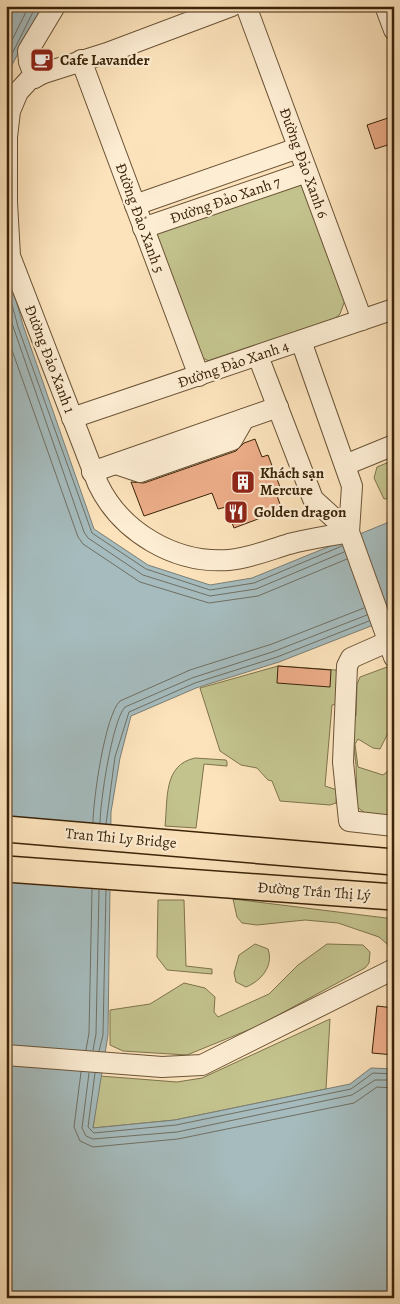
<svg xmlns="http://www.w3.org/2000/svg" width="400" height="1304" viewBox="0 0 400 1304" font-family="Alegreya,serif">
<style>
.green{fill:#c3c38e;stroke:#7e734b}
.water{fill:#a5bbbd;stroke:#7a7e75}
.pier{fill:#fce3bc}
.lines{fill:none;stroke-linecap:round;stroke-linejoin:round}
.shore{stroke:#706f62;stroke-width:1}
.building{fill:#edad89;stroke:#3a2308}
.minor-casing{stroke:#6a5335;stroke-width:22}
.major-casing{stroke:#3a2308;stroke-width:28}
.minor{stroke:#fdedd3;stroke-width:20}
.major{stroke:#fce3bc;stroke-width:25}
.labels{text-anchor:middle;stroke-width:4.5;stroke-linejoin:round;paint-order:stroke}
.poi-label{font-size:15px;font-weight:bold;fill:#3a2308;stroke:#fdedd3;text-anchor:start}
.street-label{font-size:15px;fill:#3a2308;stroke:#fdedd3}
</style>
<rect width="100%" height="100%" fill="#fce3bc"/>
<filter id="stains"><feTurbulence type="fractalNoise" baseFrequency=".004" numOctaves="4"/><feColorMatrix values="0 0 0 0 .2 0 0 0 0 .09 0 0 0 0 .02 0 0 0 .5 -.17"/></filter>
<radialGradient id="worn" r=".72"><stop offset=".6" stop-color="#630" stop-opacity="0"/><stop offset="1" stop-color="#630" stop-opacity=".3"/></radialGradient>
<!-- green -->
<g class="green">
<polygon points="299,183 305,191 345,300 340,314 333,320 209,361 199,356 153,236 159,227"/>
<polygon points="394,460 394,498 384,499 374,478 377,467"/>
<polygon points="278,666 336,670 343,700 339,704 332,705 325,786 337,790 336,803 330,805 280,801 272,781 268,780 257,768 241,765 220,751 200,688"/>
<polygon points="387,667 394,676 394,732 388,733 380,749 373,748 358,739 355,744 358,767 383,775 387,772 394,760 394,816 365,813 357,807 356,765 351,721 356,716 357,684 360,677"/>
<path d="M195 758 226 760 227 762V766L204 764 196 828 165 826C168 799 163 765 195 758Z"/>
<polygon points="233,899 394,919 394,950 379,937 338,923 305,920 257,925 242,923 237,917"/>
<polygon points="158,900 184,900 186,966 212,969 212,974 167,970 157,957"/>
<path d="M255 944 268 949C274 966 261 981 246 987L236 982 234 973 239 955Z"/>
<polygon points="327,944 363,945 370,952 369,963 365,968 258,1026 187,1055 123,1051 110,1045 110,1010 150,1004 184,983 205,988 215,997 214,1012 218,1017 269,994 298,965"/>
<polygon points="330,1019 326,1089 175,1120 93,1128 100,1076 177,1082 202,1078"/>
</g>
<!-- water -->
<g class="water">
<polygon points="6,6 42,6 6,77"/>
<polygon points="6,264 23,325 94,529 148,565 210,585 252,578 394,520 394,617 279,662 196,688 131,716 120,758 111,812 108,1035 93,1128 175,1120 350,1084 371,1068 394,1069 394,1298 6,1298"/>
</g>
<!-- pier -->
<polygon class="pier" points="6,819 114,826 113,891 6,883"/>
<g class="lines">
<!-- shore -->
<g class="shore">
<polyline points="6,52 29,6"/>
<polyline points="6,66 36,6"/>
<polyline points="6,282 18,327 92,533 146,569 210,590 254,583 342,546"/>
<polyline points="6,306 84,532 88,538 143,575 210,596 256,589 344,552"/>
<polyline points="6,333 78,537 83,544 140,582 209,603 258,596 347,559"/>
<path d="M93 823C93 800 105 715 120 701L190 670 272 644 364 608"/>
<path d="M100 823C100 803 112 721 125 707L192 678 275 651 367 615"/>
<polyline points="106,824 115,757 129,712 195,683 277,657 369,621"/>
<polyline points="86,1050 89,1033 92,889"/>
<polyline points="93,1050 96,1034 99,890"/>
<polyline points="99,1051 103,1035 106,890"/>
<polyline points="81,1072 74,1127 80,1141 93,1147 178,1139 354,1103 377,1087 394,1088"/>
<polyline points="89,1073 82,1128 86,1136 93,1139 177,1132 352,1095 375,1080 394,1080"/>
<polyline points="95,1073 88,1127 94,1133 176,1125 351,1089 373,1073 394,1074"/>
</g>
</g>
<!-- building -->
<g class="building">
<polygon points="394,116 394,143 375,149 367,125"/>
<polygon points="255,439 262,457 268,455 280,487 275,490 282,510 234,528 226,507 218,509 212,493 144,516 131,482 144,483 236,451 244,443"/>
<polygon points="278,666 331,670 330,687 277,683"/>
<polygon points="377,1006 394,1008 394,1055 372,1053"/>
</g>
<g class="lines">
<!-- minor casing -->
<g class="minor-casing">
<g id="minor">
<path d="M232 6 107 53 44 73 29 80 18 92 10 111 7 137V202L10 256 98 484C121 532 175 564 229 560 250 558 269 550 289 544 308 539 329 536 349 532"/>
<polyline points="246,6 362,320"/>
<polyline points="385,6 394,30"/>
<polyline points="81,60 199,376"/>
<polyline points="35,78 29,62 28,51 55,6"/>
<polyline points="135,205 298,148"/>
<polyline points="143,228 307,172"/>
<polyline points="301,341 352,486 349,532 394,657"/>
<polyline points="258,356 313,499 349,532"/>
<polyline points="72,418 394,309"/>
<polyline points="116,464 140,472 232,440 244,419"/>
<polyline points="345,465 394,445"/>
<polyline points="92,472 278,407"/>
<polyline points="394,639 351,658 347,666 343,762 349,821 394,826"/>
<polyline points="6,1055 162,1067 202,1065 394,969"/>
</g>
</g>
<!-- major casing -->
<g class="major-casing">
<g id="major">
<polyline points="6,829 394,862"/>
<polyline points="6,869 394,897"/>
</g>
</g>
<!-- minor -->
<use href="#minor" class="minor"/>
<!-- major -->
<use href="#major" class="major"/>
</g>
<!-- icons -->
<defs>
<g id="cafe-square" transform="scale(1.25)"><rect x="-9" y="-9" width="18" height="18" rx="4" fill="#8f2418" stroke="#fdedd3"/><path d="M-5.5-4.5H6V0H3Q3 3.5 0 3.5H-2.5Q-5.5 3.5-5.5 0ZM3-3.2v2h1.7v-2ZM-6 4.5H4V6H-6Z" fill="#fff"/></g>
<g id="building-square" transform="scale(1.25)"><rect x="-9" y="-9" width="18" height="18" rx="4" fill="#8f2418" stroke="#fdedd3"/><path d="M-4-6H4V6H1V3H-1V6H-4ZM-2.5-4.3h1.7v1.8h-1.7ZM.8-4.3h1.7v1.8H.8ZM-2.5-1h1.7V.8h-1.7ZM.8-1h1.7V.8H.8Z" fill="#fff"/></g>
<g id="restaurant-square" transform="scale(1.25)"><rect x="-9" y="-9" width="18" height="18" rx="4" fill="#8f2418" stroke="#fdedd3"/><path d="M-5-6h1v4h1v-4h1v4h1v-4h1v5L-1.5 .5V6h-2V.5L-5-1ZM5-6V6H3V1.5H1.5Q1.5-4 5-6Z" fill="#fff"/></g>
</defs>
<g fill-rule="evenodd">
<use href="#cafe-square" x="42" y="60"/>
<use href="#building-square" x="243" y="482"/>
<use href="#restaurant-square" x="236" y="512"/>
</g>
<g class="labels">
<!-- poi labels -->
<g class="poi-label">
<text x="60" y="65">Cafe Lavander</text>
<text x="260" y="478">Khách sạn<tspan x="260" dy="17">Mercure</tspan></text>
<text x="254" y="517">Golden dragon</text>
</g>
<!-- street labels -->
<g class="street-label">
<text transform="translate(304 163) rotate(70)" y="5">Đường Đảo Xanh 6</text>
<text transform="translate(225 200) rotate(-19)" y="5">Đường Đảo Xanh 7</text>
<text transform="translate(140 218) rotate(70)" y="5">Đường Đảo Xanh 5</text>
<text transform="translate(50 359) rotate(69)" y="5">Đường Đảo Xanh 1</text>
<text transform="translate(233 364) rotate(-19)" y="5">Đường Đảo Xanh 4</text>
<text transform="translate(121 838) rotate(5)" y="5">Tran Thi Ly Bridge</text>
<text transform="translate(314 891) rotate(4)" y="5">Đường Trần Thị Lý</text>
</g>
</g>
<!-- margin -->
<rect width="400" height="1304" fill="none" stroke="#fce3bc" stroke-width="25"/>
<rect x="8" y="8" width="385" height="1289" fill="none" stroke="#3a2308" stroke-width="2.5"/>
<rect x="12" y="12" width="375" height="1279" fill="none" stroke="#3a2308"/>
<rect width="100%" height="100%" filter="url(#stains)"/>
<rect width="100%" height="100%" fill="url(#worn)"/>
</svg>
